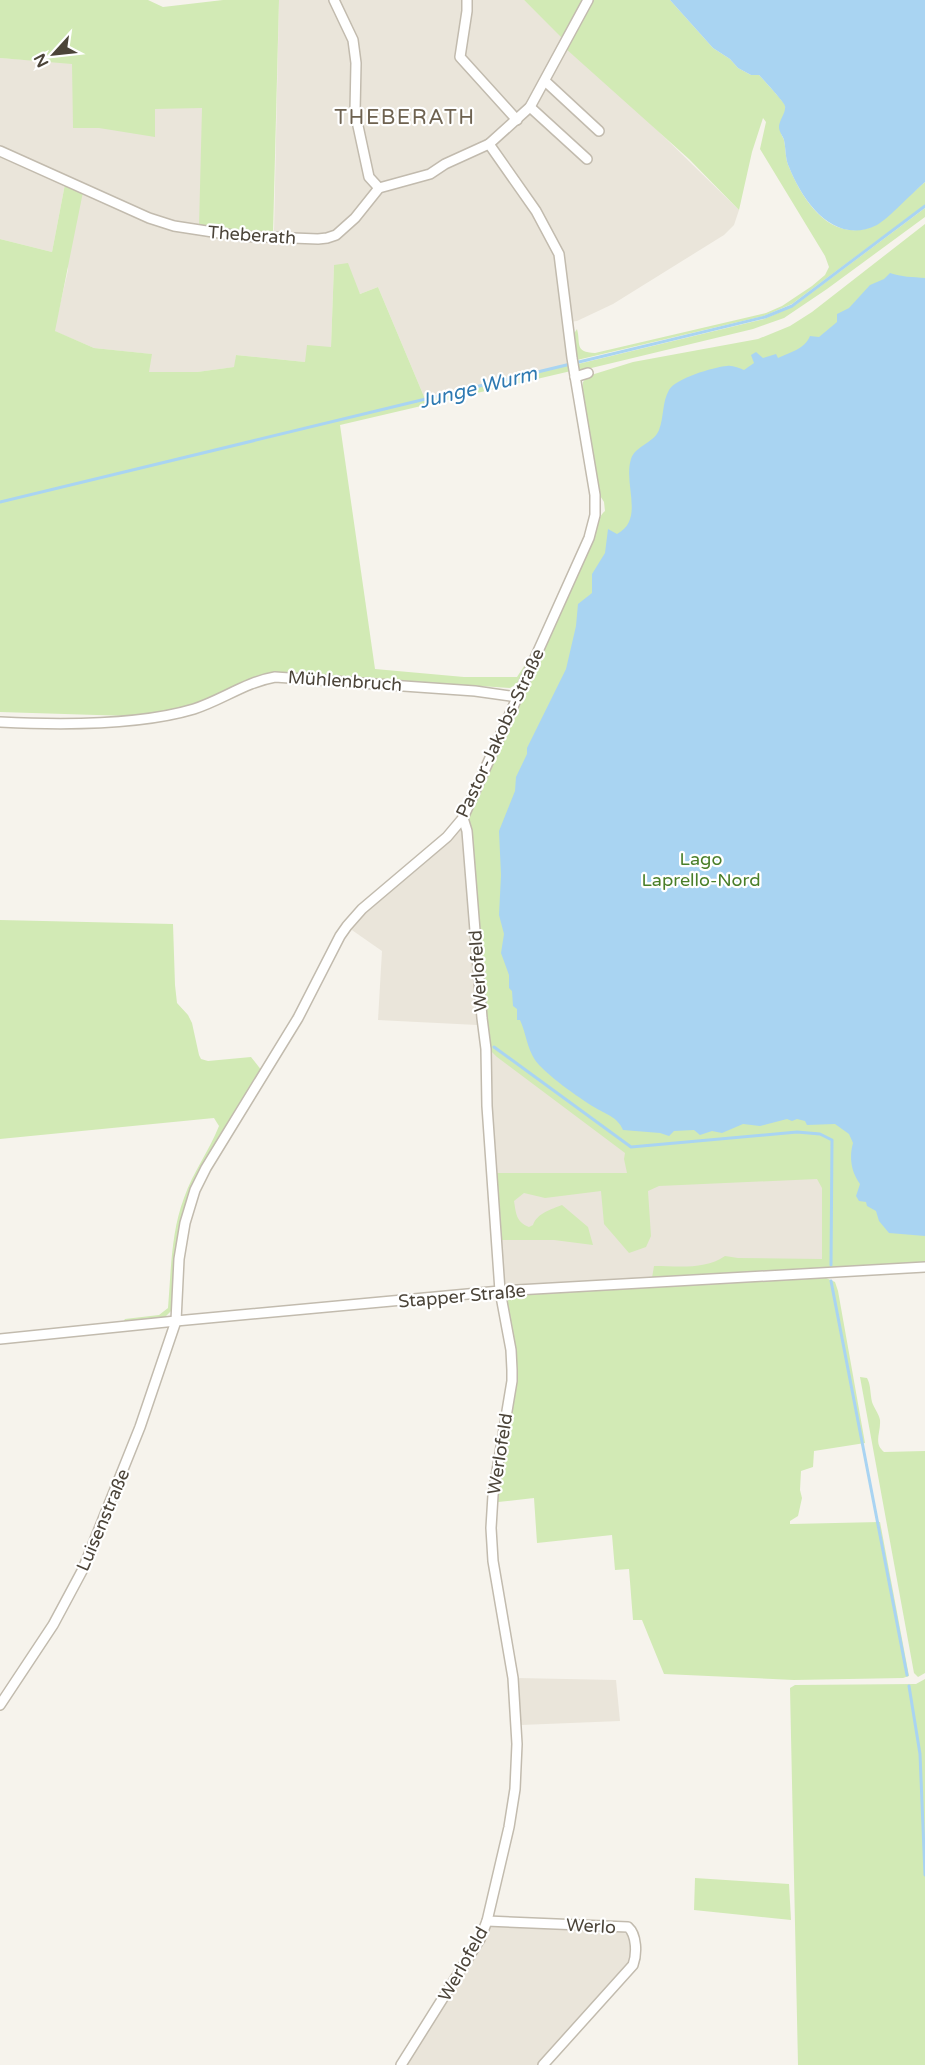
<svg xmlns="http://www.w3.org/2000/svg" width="925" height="2065" viewBox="0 0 925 2065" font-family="'Varela Round',sans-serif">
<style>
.residential{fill:#eae5da}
.green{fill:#d2eab5}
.water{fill:#a9d4f2}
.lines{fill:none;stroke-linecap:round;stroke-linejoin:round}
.stream{stroke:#a9d4f2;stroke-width:3}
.street-casing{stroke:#c2bbae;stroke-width:12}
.street{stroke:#fff;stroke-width:9}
.labels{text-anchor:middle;stroke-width:4.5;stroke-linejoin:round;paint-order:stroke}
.street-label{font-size:18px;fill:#4b4439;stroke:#fff}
.park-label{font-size:18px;fill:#4a7f2a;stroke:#fff}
.water-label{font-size:20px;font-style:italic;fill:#2e7ab2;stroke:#fff}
.quarter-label{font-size:21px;letter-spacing:1.5px;fill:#6e6250;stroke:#fff}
</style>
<rect width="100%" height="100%" fill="#f6f3ec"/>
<!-- residential -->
<g class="residential">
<polygon points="279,0 524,0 739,210 734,225 724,235 613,304 577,321 563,323 567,364 425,399 378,287 360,294 334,265 331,347 305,362 236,355 235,367 197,372 148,372 151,354 94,348 54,331 68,270 65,184 52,252 0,239 0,58 72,63 99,127 155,136 155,108 203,107 200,226 274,233"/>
<polygon points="459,830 462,830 473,939 477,1025 378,1020 382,951 349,928"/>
<polygon points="488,1048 500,1057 821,1137 833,1268 512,1286 505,1284 504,1280 490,1106"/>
<polygon points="517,1678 616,1680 620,1721 521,1725"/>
<polygon points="491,1925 621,1931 631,1937 633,1943 631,1958 627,1967 539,2065 405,2065"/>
</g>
<!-- green -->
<g class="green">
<polygon points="0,0 148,0 163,7 223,0 279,0 273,234 228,232 199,227 202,108 155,109 155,137 99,128 73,128 72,64 0,58"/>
<polygon points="524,0 584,0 563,39"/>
<path d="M591 0H670L713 48 730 59 738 68 751 75H759C762 78 785 103 785 105 787 114 779 122 781 132 781 135 783 137 784 140 786 149 785 159 789 167 802 199 828 240 868 228 878 224 914 191 925 182V205L792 304 764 316 577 360 573 335 577 329C581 344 574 352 595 353L766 313 782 306 812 286 825 275 829 267 825 256 760 149 766 122 763 118 752 152 739 210 689 159 565 48Z"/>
<path d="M65 184 83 192 55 331 94 348 152 354 149 372H197L234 367 236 355 305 362 307 345 331 347 334 265 348 263 360 294 378 287 425 399 567 364 571 371 340 425 375 669 464 677H517L528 660 531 659C526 671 522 682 510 688L283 673 257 677 196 705 159 712 129 716 0 712V239L52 252Z"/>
<polygon points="925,208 925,217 827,289 784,318 753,329 579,371 578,364 764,319 794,306"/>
<path d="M925 224V1270L840 1276 833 1268 652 1278 654 1266C678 1266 705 1270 725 1256L738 1258 822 1259V1188L817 1179 659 1186 648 1191 651 1236 646 1247 629 1253 604 1224 601 1191 545 1198 524 1193 514 1201C516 1213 516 1222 529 1227L533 1225C537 1213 552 1209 562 1205L588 1227 593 1245 554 1240H502L496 1173H627L624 1159 625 1153 497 1057 488 1048 469 818 472 807 586 555C591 543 596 518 605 511L604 502 599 494 582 390 583 382 588 376 633 362 758 339 790 326 812 312Z"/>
<path d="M0 920 173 924 175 985 177 1003 188 1015 192 1023 199 1055 201 1059 208 1061 251 1057 262 1071 203 1165 188 1198 173 1309 164 1318 123 1322 125 1319 159 1315 168 1308C171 1272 171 1232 184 1198 193 1172 209 1151 219 1126L214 1118 0 1139Z"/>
<polygon points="826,1278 835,1282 838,1291 865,1443 814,1451 813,1467 801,1471 800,1490 802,1498 798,1516 790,1521 790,1524 880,1522 909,1676 903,1678 794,1680 664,1674 642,1620 633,1620 629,1569 615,1570 612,1535 537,1543 534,1498 498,1502 499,1480 512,1404 506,1305 508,1297 512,1295"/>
<path d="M860 1377 867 1378C871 1385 870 1394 872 1402 874 1408 879 1414 880 1420 881 1433 873 1443 884 1452L925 1451V1673L918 1677 914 1673Z"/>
<polygon points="925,1679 925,2065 798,2065 790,1688 795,1685 916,1684"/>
<polygon points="695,1878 789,1884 791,1920 694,1910"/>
</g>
<!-- water -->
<g class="water">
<path d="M670 0H925V182C912 193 889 218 877 225 834 246 803 202 789 167 785 159 786 149 784 140 783 136 779 132 779 127 779 120 786 113 785 106 785 103 762 78 759 75H751L738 68 730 59 713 48Z"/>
<path d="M890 273C901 277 913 277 925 278V1236L889 1233 879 1221 876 1211 867 1206 866 1202 859 1201 856 1196 860 1184C851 1172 849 1157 853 1143L849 1134 835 1124 807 1125 805 1121 797 1119 792 1121 787 1119 760 1126 743 1124 722 1133 712 1131 700 1135 694 1130 674 1131 669 1136 660 1133 623 1130C618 1117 605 1114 594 1107 579 1098 545 1074 535 1060 527 1048 526 1033 520 1020H517V1009L513 1006 512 991 509 988V975L501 953 504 934 499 915 501 875 499 831 515 791 516 777 527 754V748L566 669 576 626 578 604 592 593V574L605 553 608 529 617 534C645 519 623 485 631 459 635 446 654 443 659 430 664 417 662 402 669 390 675 379 713 367 727 366 732 365 739 368 744 370L754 363 751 355 756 352 763 358 776 354 778 358C790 352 804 350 810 336L819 337 837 322V314L849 308 870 285 884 279Z"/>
</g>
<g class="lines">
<!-- stream -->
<g class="stream">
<polyline points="0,502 765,317 792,306 925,206"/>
<polyline points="494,1047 631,1147 797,1132 820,1134 832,1140 831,1265"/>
<polyline points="831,1281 907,1675"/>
<polyline points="909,1686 920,1754 925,1875"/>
</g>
<!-- street casing -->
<g class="street-casing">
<g id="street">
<polyline points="334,0 353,40 356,63 355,112 369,177 379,188"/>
<polyline points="467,0 467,11 460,57 517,120"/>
<polyline points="545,81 599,131"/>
<polyline points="530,107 587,159"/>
<polyline points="0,151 149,218 174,226 239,236 318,239 327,238 336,235 355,218 379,188 430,174 445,164 489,144"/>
<polyline points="575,377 588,373"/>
<path d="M0 722C59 725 137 726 194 709 222 700 246 682 275 677L475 691 517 697"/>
<polyline points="0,1339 176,1321 500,1291 925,1267"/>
<polyline points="0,1705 53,1625 83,1569 140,1427 176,1321 179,1259 185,1223 195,1190 206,1168 298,1018 340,936 347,926 362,909 447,837 463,818 589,538 595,515 595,495 572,358 559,254 536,211 489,144 530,107 588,0"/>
<path d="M487 1921 628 1927C637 1935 637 1954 633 1965L543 2065"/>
<polyline points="401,2065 480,1939 487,1921 509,1827 515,1789 517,1744 513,1678 493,1561 491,1528 493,1495 512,1381 512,1370 511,1350 500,1291 487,1106 486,1049 482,1018 467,831 463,818"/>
</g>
</g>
<!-- street -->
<use href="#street" class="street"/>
</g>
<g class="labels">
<!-- street labels -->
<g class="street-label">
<text transform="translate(252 235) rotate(4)" y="6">Theberath</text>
<text transform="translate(345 681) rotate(4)" y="6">Mühlenbruch</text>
<text transform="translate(500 733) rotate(-65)" y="6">Pastor-Jakobs-Straße</text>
<text transform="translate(478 971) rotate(-94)" y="6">Werlofeld</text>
<text transform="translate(462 1296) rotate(-5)" y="6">Stapper Straße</text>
<text transform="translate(500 1454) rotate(-81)" y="6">Werlofeld</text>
<text transform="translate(103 1520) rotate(-67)" y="6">Luisenstraße</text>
<text transform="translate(591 1926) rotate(3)" y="6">Werlo</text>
<text transform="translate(463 1964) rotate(-61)" y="6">Werlofeld</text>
</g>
<!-- park labels -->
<g class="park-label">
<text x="701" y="865">Lago<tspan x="701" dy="21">Laprello-Nord</tspan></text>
</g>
<!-- water labels -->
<g class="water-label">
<text transform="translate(478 387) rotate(-14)" y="7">Junge Wurm</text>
</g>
<!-- quarter labels -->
<g class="quarter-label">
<text x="405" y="124">THEBERATH</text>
</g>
</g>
<!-- north arrow -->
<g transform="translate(54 54) rotate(243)" stroke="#ffffff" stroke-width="4.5" paint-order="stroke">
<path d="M0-4.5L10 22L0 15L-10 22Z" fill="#4b4439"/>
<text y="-9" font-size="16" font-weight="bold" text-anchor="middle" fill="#4b4439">N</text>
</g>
</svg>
